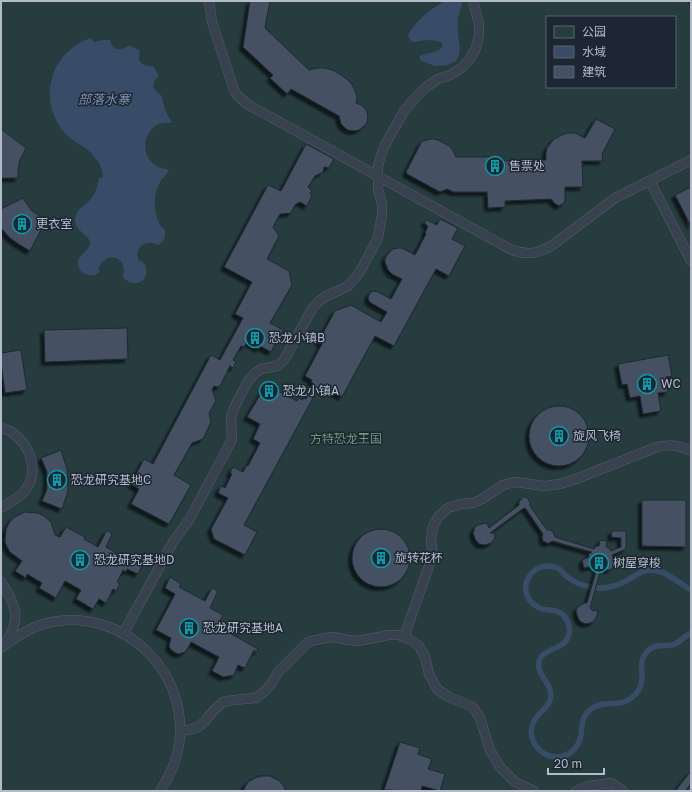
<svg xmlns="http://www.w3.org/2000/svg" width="692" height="792" viewBox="0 0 692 792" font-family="'Golos Text','Noto Sans SC',sans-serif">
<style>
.green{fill:#263c3f;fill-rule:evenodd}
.water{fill:#394c67}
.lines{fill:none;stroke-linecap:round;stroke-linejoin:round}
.stream{stroke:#394c67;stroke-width:5.5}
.building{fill:#455162;stroke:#1f2835;filter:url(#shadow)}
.service-casing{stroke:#565f6c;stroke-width:10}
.service{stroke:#38414e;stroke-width:9}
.labels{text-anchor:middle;stroke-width:3;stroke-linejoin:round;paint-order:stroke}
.poi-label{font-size:12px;fill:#b4bcc9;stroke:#1d2633;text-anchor:start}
.park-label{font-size:12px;fill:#6b9a76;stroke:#1d2633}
.water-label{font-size:13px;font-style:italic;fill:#7c92b1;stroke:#1d2633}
</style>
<defs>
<filter id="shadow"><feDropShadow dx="-3.5" dy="3.5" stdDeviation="1" flood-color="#0009"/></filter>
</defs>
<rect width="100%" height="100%" fill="#242f3e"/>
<!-- green -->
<path class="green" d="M1 1H687L691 8V791H1ZM547 17H675V87H547Z"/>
<!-- water -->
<g class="water">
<path d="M445 1H463L458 17V34L460 48 459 55 456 61 448 65 435 66 422 61 419 58 420 56C428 52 436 54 442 47V43L438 41 427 40 413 42 410 40 408 35C416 20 431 9 445 1Z"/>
<path d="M91 38 94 42 102 40H110C113 51 121 52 129 45L140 51C136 62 143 67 153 66L159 76C150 83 153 91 162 96 163 106 166 113 171 121L172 122 170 123C147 119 136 152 155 165 159 168 165 168 169 170 167 174 164 177 161 180 152 196 153 212 161 227L164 228C167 235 164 241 158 245 146 238 133 248 139 261L143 262C155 278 133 293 122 275L124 272C124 254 105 252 98 269L100 272C97 274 93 276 89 275 86 275 83 273 81 271 70 256 91 253 90 242 89 233 69 230 77 213 79 208 84 206 88 202 95 195 98 187 99 177L101 178 103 177 102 171 99 162C95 159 93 154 89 151 81 144 71 141 64 132 37 99 50 52 91 38Z"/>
</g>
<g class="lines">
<!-- stream -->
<path class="stream" d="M691 590C680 584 670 574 658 571 645 567 637 575 626 581 613 588 600 590 586 586 579 585 572 580 566 576 564 574 562 571 559 569 549 563 535 566 529 577 521 589 528 603 540 608 545 611 551 609 556 611 567 614 573 629 567 639 562 649 548 648 541 657 532 672 551 681 551 695 551 707 539 711 534 721 524 739 543 762 563 756 572 754 579 745 581 736 582 728 581 721 586 714 600 697 615 709 630 699 638 694 643 684 642 675 642 668 640 662 644 656 653 641 664 648 675 644 681 641 685 636 691 633"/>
</g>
<!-- building -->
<g class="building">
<polygon points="250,1 270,1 265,28 309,70 317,68 325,68 335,71 348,80 353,86 356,93 357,97 356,103 361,105 364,107 367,112 368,117 367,122 363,127 359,130 355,131 348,130 344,127 341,124 339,116 291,89 287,94 270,78 273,75 243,47"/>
<polygon points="596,119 615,129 602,154 603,161 582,161 583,187 565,187 565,200 564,203 559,206 554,203 552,200 551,199 505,201 505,207 488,208 487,192 453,192 447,189 440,192 407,174 406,172 421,143 423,141 431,139 435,139 440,141 449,146 452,149 456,157 497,157 497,161 546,160 546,153 547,148 554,139 564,134 569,133 575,133 585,138"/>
<polygon points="1,129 26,148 20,160 18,169 18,178 1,178"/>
<polygon points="306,144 334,159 329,168 324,167 323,172 315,176 308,187 312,191 310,193 312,195 307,206 300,202 295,205 291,213 280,214 273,227 279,236 267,259 289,271 292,285 270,323 283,330 271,352 260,346 259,349 247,342 244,347 241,346 233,360 236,362 233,368 230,366 220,386 217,387 214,386 212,390 216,401 209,413 211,422 203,439 192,443 174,475 191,485 169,524 131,504 139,489 131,484 144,459 153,464 211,355 220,360 243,318 235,314 252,282 224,267 268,185 281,191"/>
<polygon points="691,187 691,226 675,195"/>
<polygon points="23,198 31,210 38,215 46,220 30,251 17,243 10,238 1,228 1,209"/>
<polygon points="440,219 458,228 452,239 465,246 449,276 436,269 394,346 375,336 342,397 320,385 244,525 257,532 245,555 214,539 211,529 228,498 218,493 221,486 225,488 232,474 230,473 233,467 243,472 247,465 248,466 260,443 253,439 260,424 247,417 266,385 297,401 299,398 303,400 303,398 306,399 314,384 311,382 312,380 305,376 322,344 318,342 335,311 351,305 381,322 387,312 371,303 369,301 368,298 369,295 371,292 374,291 378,292 391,299 402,279 392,274 388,270 385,262 385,259 387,255 393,249 398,248 402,248 415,255 426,234 425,233 428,226 425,224 425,221 427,220 437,225"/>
<polygon points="127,328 128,359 45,362 44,330"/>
<polygon points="21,350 27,390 5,393 1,362 1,353"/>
<polygon points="668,355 672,376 666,377 668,392 658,393 661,411 643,414 640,396 630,398 627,384 622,385 618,364"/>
<circle cx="559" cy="436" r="30"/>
<polygon points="61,450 67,469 68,491 62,509 42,501 47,489 47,472 41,458"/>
<polygon points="523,497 526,497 528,499 530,503 530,506 547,530 550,530 553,532 555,537 594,549 596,546 599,546 600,540 607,541 606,547 609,548 611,551 621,547 621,538 611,537 612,531 626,531 626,549 612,555 615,565 610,570 601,569 590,608 593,611 598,610 597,616 593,622 586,624 581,622 579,620 577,615 576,610 579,606 585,603 587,603 597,568 593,567 593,566 584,568 582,560 589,557 588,555 592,552 552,541 550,543 547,543 543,541 542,537 543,534 526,509 524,508 490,533 494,533 495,538 491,543 485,545 479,544 475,539 473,533 475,527 478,525 487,523 489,528 519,505 519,502"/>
<polygon points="642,500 686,500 686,547 642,546"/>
<polygon points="25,512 38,513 44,516 51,522 55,535 60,537 66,527 85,537 84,539 98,547 107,530 112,534 106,547 129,560 131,556 143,563 138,574 127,569 126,572 123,570 117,582 120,584 116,591 113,589 106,603 99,599 93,609 76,599 81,590 65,581 56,598 39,588 42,583 27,574 26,578 15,571 22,561 10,552 7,547 5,542 6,529 9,523 13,518"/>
<circle cx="381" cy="558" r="29"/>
<polygon points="170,577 181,584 179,587 205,601 212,588 218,591 210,608 223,615 217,626 258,649 257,652 254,650 245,668 238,665 234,675 223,677 212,671 219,657 191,642 188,648 185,652 182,653 178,654 174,652 171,650 169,646 171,638 156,630 175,594 165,588"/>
<polygon points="400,742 420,748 418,754 432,759 428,769 445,774 440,791 422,786 421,791 384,790"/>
<polygon points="691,771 691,784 685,791 670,791 676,790"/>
<polygon points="258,776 270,776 276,779 281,783 286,791 243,791 246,784 251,780"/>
<polygon points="262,776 270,776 278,780 283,785 286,791 243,791 248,782 255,778"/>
</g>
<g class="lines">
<!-- service casing -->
<g class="service-casing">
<g id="service">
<path d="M209 1 212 22 234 90 237 95 247 104 512 250C529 256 540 253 554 244L615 198 691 160"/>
<polyline points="650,181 691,261"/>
<path d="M1 428C4 429 7 430 10 431 30 444 41 472 24 492 18 499 8 503 1 508"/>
<path d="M1 582C15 603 22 617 7 641"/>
<polyline points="123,634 173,542 189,520 226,451 232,439 231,417 235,406 248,381 255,373 261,369 277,366 284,360 312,309 319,301 328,295 338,291 348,286 356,277 362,268 378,238 380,225 382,215 382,204 378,189 378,166 381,155 385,145 404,111 416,97 426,87 438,79 450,75 460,69 470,59 476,48 479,35 479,24 473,1"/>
<path d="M404 637 431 560 432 549 431 539 433 526 439 516 448 508 461 504 473 503 482 499 503 485 515 482 544 486 560 484 576 479 657 447C671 444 677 445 691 451"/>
<path d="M1 648C14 638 27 629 43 624 125 601 201 681 175 761 172 772 166 781 160 791"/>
<polyline points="180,730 189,730 198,727 205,721 214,710 223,702 234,700 256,698 265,691 271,684 278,672 308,642 320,639 333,637 348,640 358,641 389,635 399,635 409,639 419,646 425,657 429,674 437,689 449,697 473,707 480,718 490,750 500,767 515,782 534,791"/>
<polyline points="576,791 588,786 611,783 623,791"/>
</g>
</g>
<!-- service -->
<use href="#service" class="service"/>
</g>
<!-- icons -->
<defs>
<g id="building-ring" transform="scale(1)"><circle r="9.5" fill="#1d2633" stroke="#0f9aa8" stroke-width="1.5"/><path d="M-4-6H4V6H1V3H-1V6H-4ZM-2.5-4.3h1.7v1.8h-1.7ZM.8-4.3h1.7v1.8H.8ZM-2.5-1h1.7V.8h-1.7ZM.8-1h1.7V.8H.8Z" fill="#0f9aa8"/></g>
</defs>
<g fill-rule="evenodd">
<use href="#building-ring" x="495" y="166"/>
<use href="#building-ring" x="22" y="224"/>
<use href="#building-ring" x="255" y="338"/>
<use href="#building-ring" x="647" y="384"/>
<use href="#building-ring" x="269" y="391"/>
<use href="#building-ring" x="559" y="436"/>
<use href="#building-ring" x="57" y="480"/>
<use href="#building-ring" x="381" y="558"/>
<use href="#building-ring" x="80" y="560"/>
<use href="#building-ring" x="599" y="563"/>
<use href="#building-ring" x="189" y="628"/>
</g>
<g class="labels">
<!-- poi labels -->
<g class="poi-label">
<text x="509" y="170">售票处</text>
<text x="36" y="228">更衣室</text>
<text x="269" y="342">恐龙小镇B</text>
<text x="661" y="388">WC</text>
<text x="283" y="395">恐龙小镇A</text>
<text x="573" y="440">旋风飞椅</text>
<text x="71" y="484">恐龙研究基地C</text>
<text x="395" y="562">旋转花杯</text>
<text x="94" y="564">恐龙研究基地D</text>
<text x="613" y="567">树屋穿梭</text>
<text x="203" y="632">恐龙研究基地A</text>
</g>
<!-- park labels -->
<g class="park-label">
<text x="346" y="443">方特恐龙王国</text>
</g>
<!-- water labels -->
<g class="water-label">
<text x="104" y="104">部落水寨</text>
</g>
</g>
<!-- border -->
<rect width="692" height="792" fill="none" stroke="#b4bcc9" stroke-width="4"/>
<!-- legend -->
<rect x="546" y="16" width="130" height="72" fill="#1d2633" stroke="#59626f"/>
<rect x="554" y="26" width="20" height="12" fill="#263c3f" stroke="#59626f"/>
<text x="582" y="36" font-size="12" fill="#b4bcc9">公园</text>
<rect x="554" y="46" width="20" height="12" fill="#394c67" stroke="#59626f"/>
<text x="582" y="56" font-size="12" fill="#b4bcc9">水域</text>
<rect x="554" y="66" width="20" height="12" fill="#455162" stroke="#59626f"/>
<text x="582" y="76" font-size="12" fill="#b4bcc9">建筑</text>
<!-- scale -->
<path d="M548 768v6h56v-6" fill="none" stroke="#b4bcc9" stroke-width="2"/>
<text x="554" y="768" font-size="12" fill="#b4bcc9" stroke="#1d2633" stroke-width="3" paint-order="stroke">20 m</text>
</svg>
